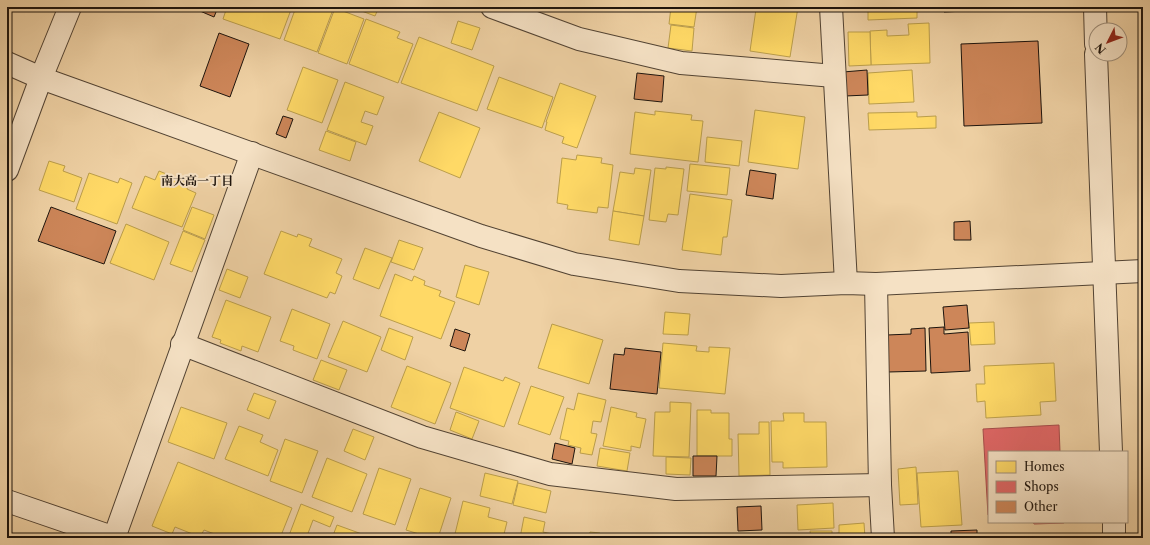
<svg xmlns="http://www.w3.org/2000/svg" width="1150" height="545" viewBox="0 0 1150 545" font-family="'Libre Caslon Text','Noto Serif JP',serif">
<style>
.homes{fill:#ffd966;stroke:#bb9e4b}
.shops{fill:#e06666;stroke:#a64d4b}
.building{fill:#cd8659;stroke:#1d140d}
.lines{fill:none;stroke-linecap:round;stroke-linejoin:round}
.minor-casing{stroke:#524333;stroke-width:24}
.tertiary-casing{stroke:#524333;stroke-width:24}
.minor{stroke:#f5e1c4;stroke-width:22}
.tertiary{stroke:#f5e1c4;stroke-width:22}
.labels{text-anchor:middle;stroke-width:4;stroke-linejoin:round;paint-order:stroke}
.neighbourhood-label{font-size:12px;font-weight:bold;fill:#1d140d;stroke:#f5e1c4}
</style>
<rect width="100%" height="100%" fill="#efd1a4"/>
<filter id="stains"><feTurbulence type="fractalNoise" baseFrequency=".005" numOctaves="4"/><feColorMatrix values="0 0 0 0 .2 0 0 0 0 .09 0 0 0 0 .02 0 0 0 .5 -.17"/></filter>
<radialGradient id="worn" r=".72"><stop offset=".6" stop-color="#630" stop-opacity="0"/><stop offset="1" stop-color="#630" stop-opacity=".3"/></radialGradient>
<!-- homes -->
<g class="homes">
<polygon points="227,7 292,7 280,39 223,19"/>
<polygon points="296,7 334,7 317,52 284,40"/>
<polygon points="351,7 379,7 375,16"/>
<polygon points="671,7 697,7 694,27 669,24"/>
<polygon points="770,7 798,7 790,57 750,51 756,9 770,11"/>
<polygon points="868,7 917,7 917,18 868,20"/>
<polygon points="335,8 364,19 347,64 318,53"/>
<polygon points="366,19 400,32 397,38 413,44 398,83 349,64"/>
<polygon points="458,21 480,28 472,50 451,43"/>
<polygon points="929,23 930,63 871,65 870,31 887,30 887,36 909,35 908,24"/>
<polygon points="671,25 694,28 692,51 668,48"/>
<polygon points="848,32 870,32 871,65 849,66"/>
<polygon points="419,37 494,66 477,111 401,83"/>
<polygon points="303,67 338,80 322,123 287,110"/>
<polygon points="912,70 914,102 869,104 868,73"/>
<polygon points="499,77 553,97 542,128 487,109"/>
<polygon points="345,82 384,97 377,115 365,111 361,122 373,126 366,145 327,130"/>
<polygon points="560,83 596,96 577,148 562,143 564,137 545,130 547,122 546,122"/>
<polygon points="755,110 805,117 798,169 748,162"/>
<polygon points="655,111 692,115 691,120 703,121 698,162 630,154 635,112 655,115"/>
<polygon points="439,112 480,128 460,178 419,161"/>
<polygon points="917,112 917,117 936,116 936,128 869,130 868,113"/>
<polygon points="326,131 356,142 350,161 319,150"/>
<polygon points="707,137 742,141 739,166 705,162"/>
<polygon points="577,155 602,158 601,163 613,165 608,208 598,207 597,213 567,209 568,205 557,203 562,158 576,160"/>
<polygon points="49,161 65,166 63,171 82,178 74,202 39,190"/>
<polygon points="690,164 730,168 727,195 687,191"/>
<polygon points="666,167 684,169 678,215 668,214 666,222 649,220 655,168 666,169"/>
<polygon points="635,168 651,170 644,216 613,211 620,172 634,174"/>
<polygon points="159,171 189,183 187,189 196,193 182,227 132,208 145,176 155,180"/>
<polygon points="89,173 118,183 120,178 132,183 117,224 76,209"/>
<polygon points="690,194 732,200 727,237 723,237 721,255 682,250"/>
<polygon points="192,207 214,215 205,239 183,230"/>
<polygon points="613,211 644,216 639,245 609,240"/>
<polygon points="126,224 169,242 154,280 110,263"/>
<polygon points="183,231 205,240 192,272 170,264"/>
<polygon points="281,231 297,237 298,234 312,239 309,246 342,259 336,273 342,276 335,294 330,292 327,298 264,274"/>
<polygon points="399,240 423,248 414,270 391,262"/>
<polygon points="365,248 392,258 379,289 353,279"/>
<polygon points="465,265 489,272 479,305 456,297"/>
<polygon points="227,269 248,277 240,298 219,290"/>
<polygon points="395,274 412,281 414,276 425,281 424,285 441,291 439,296 455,302 441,339 380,316"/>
<polygon points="226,300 271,317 258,352 242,346 241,351 220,343 221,340 212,337"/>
<polygon points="292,309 330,324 317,359 293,350 294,346 280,341"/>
<polygon points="665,312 690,314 688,335 663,334"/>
<polygon points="343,321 381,337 367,372 328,357"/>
<polygon points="994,322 995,344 971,345 969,323"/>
<polygon points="552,324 603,340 589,384 538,368"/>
<polygon points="389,328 413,337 405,360 381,350"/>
<polygon points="663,343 697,346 696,351 709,352 709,347 730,348 725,394 659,388"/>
<polygon points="321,360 347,370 339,390 313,380"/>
<polygon points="1054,363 1056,401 1040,402 1041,415 986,418 985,401 977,402 976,384 985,384 984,366"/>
<polygon points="407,366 451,383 435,424 391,407"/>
<polygon points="464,367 503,381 505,377 520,383 504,427 450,408"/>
<polygon points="531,386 564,397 550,435 518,424"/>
<polygon points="254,393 276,401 269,419 247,410"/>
<polygon points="578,393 606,400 601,422 593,421 591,433 597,434 592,455 580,453 581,448 568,445 569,441 560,439 567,408 574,410"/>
<polygon points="670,402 691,403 689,457 653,456 655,412 670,412"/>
<polygon points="181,407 227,423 214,459 168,442"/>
<polygon points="611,407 637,413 636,417 646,419 640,448 631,446 631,451 603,446"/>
<polygon points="697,410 711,410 711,413 729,413 729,439 732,439 732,456 697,456"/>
<polygon points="456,412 479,421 472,439 450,430"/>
<polygon points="783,413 804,413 804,422 826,422 827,467 783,468 783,462 772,462 771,421 784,421"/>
<polygon points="759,422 769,422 770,475 739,476 738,434 759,434"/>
<polygon points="239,426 263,435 260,442 278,450 268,476 225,459"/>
<polygon points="353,429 374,437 365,460 344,451"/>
<polygon points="285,439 318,451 302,493 270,481"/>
<polygon points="600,448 630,453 627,471 597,466"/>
<polygon points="666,457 691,458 690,475 666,474"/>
<polygon points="327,458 367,474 352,512 312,497"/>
<polygon points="178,462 292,508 280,538 225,538 204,530 200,537 175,527 172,534 152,526"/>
<polygon points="916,467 918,504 900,505 898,469"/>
<polygon points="379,468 411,479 395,525 363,514"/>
<polygon points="958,471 962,525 921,527 917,473"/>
<polygon points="485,473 518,481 512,504 480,496"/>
<polygon points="518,483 551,491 546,513 513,505"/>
<polygon points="420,488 451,498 438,538 432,538 406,530"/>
<polygon points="463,501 490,508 488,517 507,522 503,538 454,538"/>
<polygon points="833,503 834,528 798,530 797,505"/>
<polygon points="301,504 334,517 330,527 313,520 307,536 312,538 288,538"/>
<polygon points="524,517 545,522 543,532 570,538 520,538"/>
<polygon points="864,523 865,538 811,538 810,531 832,531 832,534 839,533 839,525"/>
<polygon points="337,525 373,538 332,538"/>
<polygon points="590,532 600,533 600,538 589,538"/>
<polygon points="7,533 20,538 7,538"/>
<polygon points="791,536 791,538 748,538"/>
</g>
<!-- shops -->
<g class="shops">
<polygon points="1059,425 1060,452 989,452 989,515 988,515 983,429"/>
<polygon points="1033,522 1064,522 1064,523 1034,524"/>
</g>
<!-- building -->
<g class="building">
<polygon points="201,7 218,7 214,17 200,11"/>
<polygon points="944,7 987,7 988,10 944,12"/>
<polygon points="219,33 249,44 230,97 200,86"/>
<polygon points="1038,41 1042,123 964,126 961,44"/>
<polygon points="867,70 868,95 845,96 843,72"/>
<polygon points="637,73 664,76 662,102 634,99"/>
<polygon points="283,116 293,119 286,138 276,134"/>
<polygon points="750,170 776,174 773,199 746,195"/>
<polygon points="51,207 116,231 104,264 38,241"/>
<polygon points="970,221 971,240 954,240 954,222"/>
<polygon points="967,305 969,328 945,330 943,307"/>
<polygon points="944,327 944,334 968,332 970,371 931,373 929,328"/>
<polygon points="925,328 926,371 888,372 887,335 911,334 911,329"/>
<polygon points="455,329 470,334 465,351 450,346"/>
<polygon points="625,348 661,352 657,394 610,389 614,354 624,355"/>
<polygon points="555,443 575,448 572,464 552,459"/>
<polygon points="693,456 717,456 716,476 693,476"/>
<polygon points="761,506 762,530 738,531 737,507"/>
<polygon points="977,530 977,538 951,538 951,531"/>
</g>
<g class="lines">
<!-- minor casing -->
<g class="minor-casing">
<g id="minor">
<polyline points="492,7 579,39 681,63 834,76"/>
<polyline points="831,7 846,283"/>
<polyline points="7,63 41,78 481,236 574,264 679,281 781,286 846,283 876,284 1143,271"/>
<polyline points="7,170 41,78 70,7"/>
<polyline points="876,284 880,485 883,538"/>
<polyline points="182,344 422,437 550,474 676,489 880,485"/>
<polyline points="7,501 115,538"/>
<polyline points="114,538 252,153"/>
</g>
</g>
<!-- tertiary casing -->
<g class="tertiary-casing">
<g id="tertiary">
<polyline points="1095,7 1096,44"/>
<polyline points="1096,54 1111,452"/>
<polyline points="1114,522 1114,538"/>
</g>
</g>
<!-- minor -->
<use href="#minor" class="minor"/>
<!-- tertiary -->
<use href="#tertiary" class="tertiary"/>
</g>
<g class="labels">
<!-- neighbourhood labels -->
<g class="neighbourhood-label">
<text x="197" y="185">南大高一丁目</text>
</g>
</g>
<!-- margin -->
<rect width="1150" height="545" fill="none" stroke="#efd1a4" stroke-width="24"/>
<rect x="8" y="8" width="1134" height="529" fill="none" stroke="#1d140d" stroke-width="2"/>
<rect x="12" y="12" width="1126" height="521" fill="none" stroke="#1d140d"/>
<!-- legend -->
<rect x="988" y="451" width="140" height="72" fill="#f5e1c4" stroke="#9f8f7b"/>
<rect x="996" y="461" width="20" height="12" fill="#ffd966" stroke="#9f8f7b"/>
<text x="1024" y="471" font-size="12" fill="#1d140d">Homes</text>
<rect x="996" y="481" width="20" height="12" fill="#e06666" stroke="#9f8f7b"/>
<text x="1024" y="491" font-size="12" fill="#1d140d">Shops</text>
<rect x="996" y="501" width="20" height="12" fill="#cd8659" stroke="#9f8f7b"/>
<text x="1024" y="511" font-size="12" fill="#1d140d">Other</text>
<!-- north arrow -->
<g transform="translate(1108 42) rotate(228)"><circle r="19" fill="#f5e1c4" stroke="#9f8f7b"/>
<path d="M0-3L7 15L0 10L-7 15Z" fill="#8f2418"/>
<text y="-6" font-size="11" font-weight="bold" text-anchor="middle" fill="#1d140d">N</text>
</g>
<rect width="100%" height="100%" filter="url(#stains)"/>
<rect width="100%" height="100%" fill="url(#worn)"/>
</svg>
